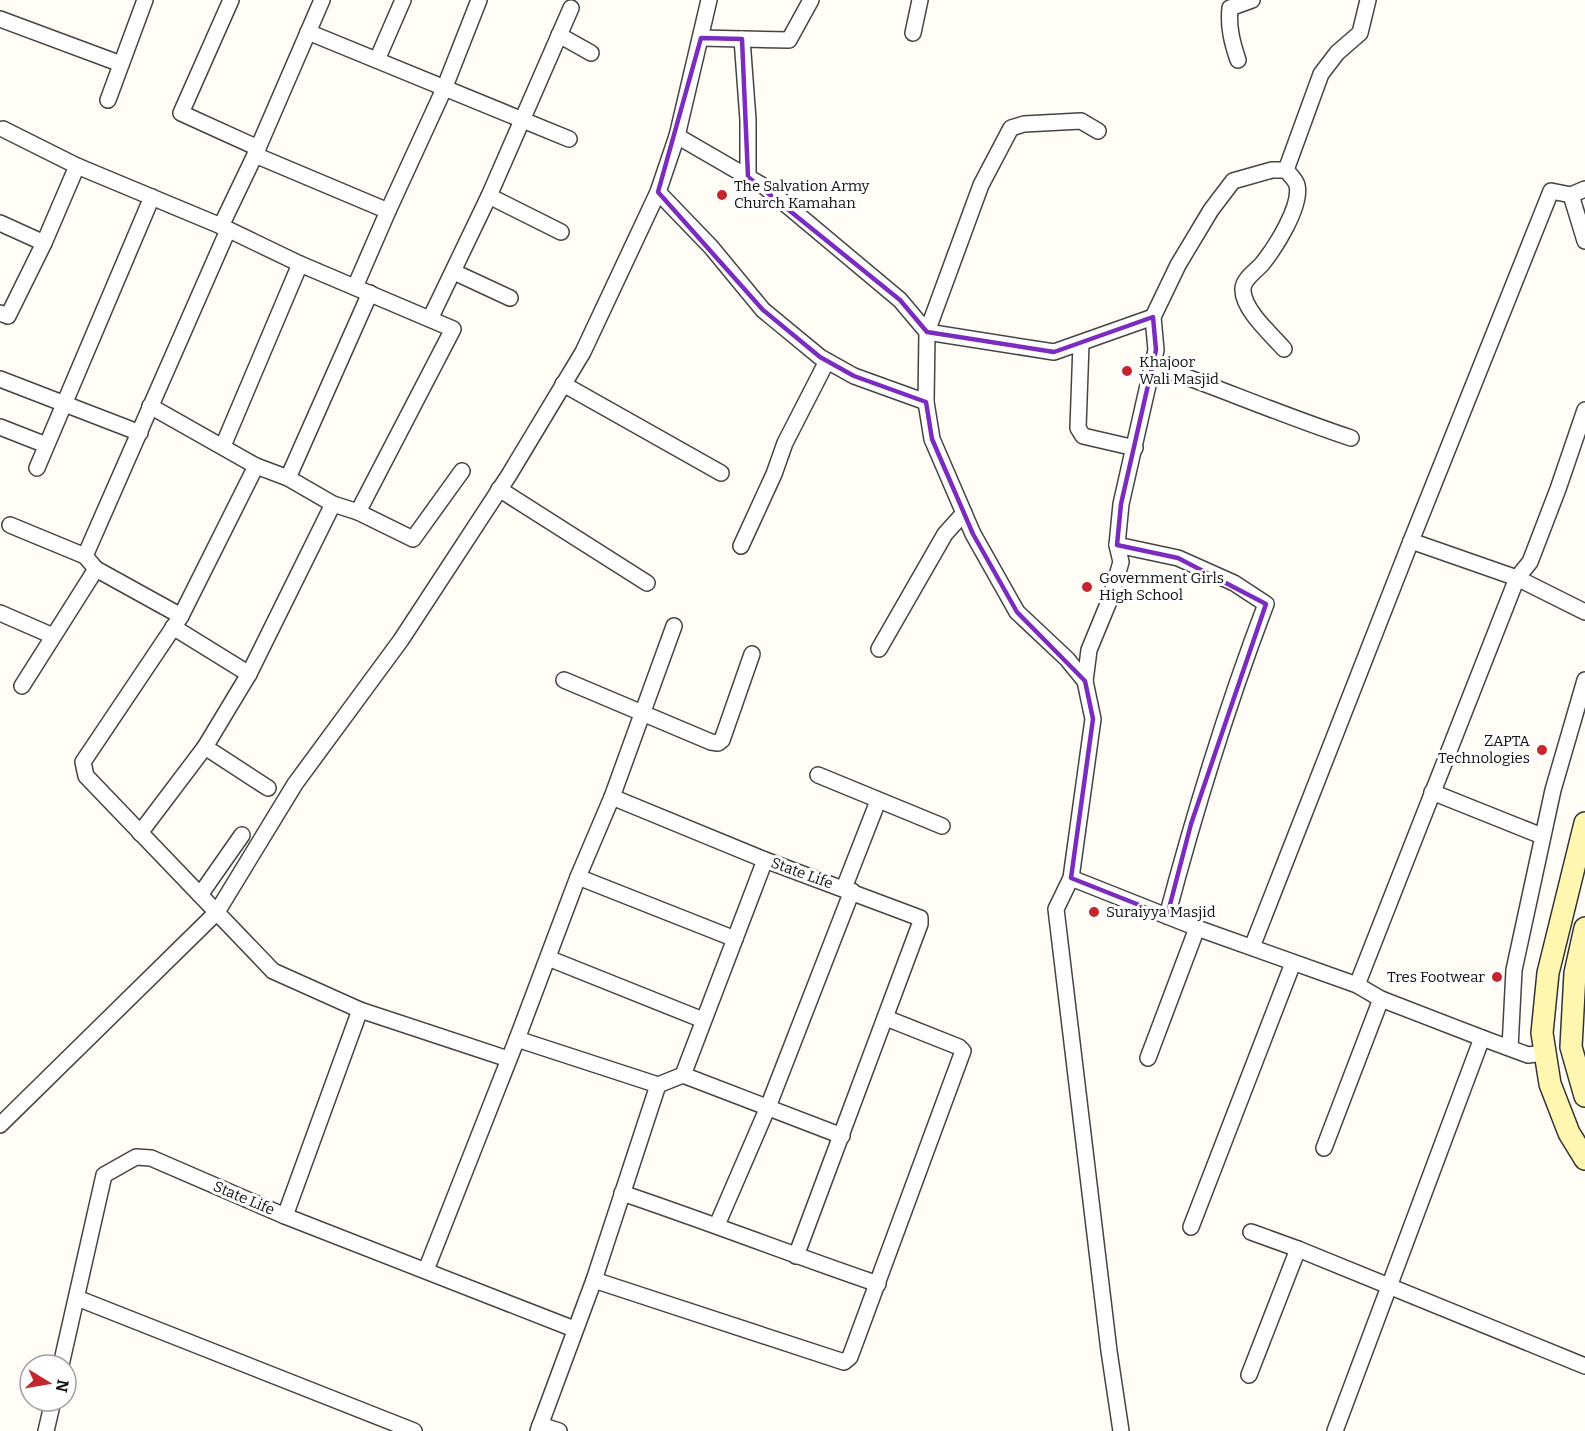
<svg xmlns="http://www.w3.org/2000/svg" width="1585" height="1431" viewBox="0 0 1585 1431" font-family="Bitter,serif">
<style>
.lines{fill:none;stroke-linecap:round;stroke-linejoin:round}
.minor-casing{stroke:#444;stroke-width:18}
.secondary-casing{stroke:#333;stroke-width:24}
.minor{stroke:#fff;stroke-width:15}
.secondary{stroke:#fff6b0;stroke-width:21}
.marked{fill:none;stroke:#7b2cbf;stroke-width:4.5;stroke-linejoin:round}
.poi-dot{fill:#c4262e;stroke:#fff;stroke-width:2}
.labels{text-anchor:middle;stroke-width:6;stroke-linejoin:round;paint-order:stroke}
.poi-label{font-size:15px;fill:#111;stroke:#fff;text-anchor:start}
.street-label{font-size:15px;fill:#111;stroke:#fff}
</style>
<rect width="100%" height="100%" fill="#fffdf5"/>
<g class="lines">
<!-- minor casing -->
<g class="minor-casing">
<g id="minor">
<polyline points="231,0 181,113 258,148"/>
<polyline points="0,19 121,64"/>
<polyline points="308,32 569,139"/>
<polyline points="913,33 920,0"/>
<polyline points="559,35 591,53"/>
<polyline points="701,38 789,40 811,0"/>
<polyline points="742,39 748,120 748,177"/>
<polyline points="377,60 403,0"/>
<path d="M1238 60C1232 42 1228 27 1230 8L1252 0"/>
<polyline points="108,100 145,0"/>
<polyline points="3,129 77,166 221,226 300,264 453,329 358,512"/>
<polyline points="1098,131 1081,121 1024,124 1011,128 981,185 927,332 1054,352 1153,317"/>
<polyline points="677,136 765,187 900,300 927,332 926,402 932,439 973,534 1017,612 1067,659 1085,681 1093,719 1071,878 1056,909 1109,1351 1121,1431"/>
<polyline points="255,155 388,211"/>
<polyline points="1286,170 1321,74 1337,53 1360,33 1368,0"/>
<polyline points="658,192 711,247 763,310 820,357 854,376 926,402"/>
<polyline points="1571,195 1585,189"/>
<polyline points="489,196 561,232"/>
<polyline points="0,223 44,243"/>
<polyline points="221,226 255,155 322,0"/>
<polyline points="454,272 510,298"/>
<polyline points="355,287 388,211 444,89 479,0"/>
<polyline points="0,313 8,316 44,243 77,166"/>
<polyline points="430,319 489,196 571,8"/>
<polyline points="1081,344 1078,428 1083,436 1135,448"/>
<path d="M1153 365C1220 388 1284 416 1351 438"/>
<polyline points="0,379 140,433"/>
<polyline points="563,384 721,473"/>
<polyline points="150,406 256,466 288,478 333,504 358,512 413,539 462,471"/>
<polyline points="0,427 46,445"/>
<polyline points="223,446 300,264"/>
<polyline points="256,466 181,616 83,762 86,776 273,971 360,1010 508,1059"/>
<polyline points="37,468 152,197"/>
<polyline points="288,478 370,293"/>
<polyline points="499,489 647,583"/>
<polyline points="10,525 85,556"/>
<polyline points="1411,541 1551,191 1571,195 1585,241"/>
<path d="M1117 545 1178 558 1234 583 1266 604C1227 706 1195 811 1167 916"/>
<polyline points="741,546 774,474 785,443 827,361"/>
<polyline points="96,569 181,616"/>
<polyline points="0,613 53,636"/>
<polyline points="173,627 249,674"/>
<polyline points="879,649 945,534 964,513"/>
<polyline points="564,680 711,742 718,743 722,740 752,654"/>
<path d="M1085 681 1089 650 1110 599 1121 562 1117 545 1121 504 1156 350 1153 317 1178 265 1211 210 1233 181 1272 170H1286C1290 175 1295 179 1297 185 1302 206 1275 248 1262 264 1256 271 1243 279 1243 289 1242 309 1272 335 1284 349"/>
<polyline points="22,686 96,569 85,556 228,230"/>
<polyline points="205,747 268,788"/>
<polyline points="818,775 942,826"/>
<polyline points="1432,792 1542,836"/>
<polyline points="612,797 765,860 920,918 920,924 796,1256"/>
<polyline points="140,833 205,747 249,674 333,504"/>
<polyline points="578,877 735,939"/>
<polyline points="1071,878 1197,928 1357,985 1381,999 1482,1038 1335,1431"/>
<polyline points="844,888 878,801"/>
<polyline points="200,895 242,835"/>
<polyline points="1252,947 1411,541 1517,578 1585,612"/>
<polyline points="548,958 703,1020"/>
<polyline points="1357,985 1517,578 1530,562 1558,489 1585,410"/>
<polyline points="1482,1038 1528,1055 1545,1053"/>
<polyline points="517,1039 658,1085"/>
<polyline points="1510,1048 1514,970 1553,790 1585,680"/>
<polyline points="1148,1058 1197,928"/>
<polyline points="683,1075 765,860"/>
<polyline points="0,1125 217,912 295,784 401,640 509,475 583,352 658,192 677,136 709,0"/>
<polyline points="1324,1148 1381,999"/>
<path d="M622 1193C708 1222 793 1255 878 1284"/>
<polyline points="285,1216 360,1010"/>
<polyline points="717,1225 768,1107 852,891"/>
<polyline points="1191,1227 1293,963"/>
<polyline points="1251,1232 1298,1249"/>
<polyline points="426,1270 517,1039 578,877 612,797 674,626"/>
<polyline points="594,1280 844,1362 850,1357 963,1051 959,1047 886,1018"/>
<polyline points="77,1298 414,1431"/>
<polyline points="61,1365 104,1175 136,1157 151,1158 285,1216 574,1329"/>
<polyline points="1249,1375 1298,1249 1585,1366"/>
<polyline points="540,1425 559,1431"/>
<polyline points="46,1431 53,1401"/>
<polyline points="538,1431 594,1280 658,1085 683,1075 842,1136"/>
</g>
</g>
<!-- secondary casing -->
<g class="secondary-casing">
<g id="secondary">
<polyline points="1585,823 1548,973 1542,1033 1550,1084 1569,1133 1585,1159"/>
<polyline points="1585,928 1575,973 1571,1047 1585,1096"/>
</g>
</g>
<!-- minor -->
<use href="#minor" class="minor"/>
<!-- secondary -->
<use href="#secondary" class="secondary"/>
</g>
<!-- marked area -->
<path class="marked" d="M701 38 742 39 748 177 900 300 927 332 1054 352 1153 317 1156 350 1121 504 1117 545 1178 558 1266 604 1191 824 1167 916 1071 878 1093 719 1085 681 1017 612 973 534 932 439 926 402 854 376 820 357 763 310 658 192Z"/>
<!-- markers -->
<g class="poi-dot">
<circle cx="722" cy="195" r="6"/>
<circle cx="1127" cy="371" r="6"/>
<circle cx="1087" cy="587" r="6"/>
<circle cx="1542" cy="750" r="6"/>
<circle cx="1094" cy="912" r="6"/>
<circle cx="1497" cy="977" r="6"/>
</g>
<g class="labels">
<!-- poi labels -->
<g class="poi-label">
<text x="734" y="191">The Salvation Army<tspan x="734" dy="17">Church Kamahan</tspan></text>
<text x="1139" y="367">Khajoor<tspan x="1139" dy="17">Wali Masjid</tspan></text>
<text x="1099" y="583">Government Girls<tspan x="1099" dy="17">High School</tspan></text>
<text x="1530" y="746" text-anchor="end">ZAPTA<tspan x="1530" dy="17">Technologies</tspan></text>
<text x="1106" y="917">Suraiyya Masjid</text>
<text x="1485" y="982" text-anchor="end">Tres Footwear</text>
</g>
<!-- street labels -->
<g class="street-label">
<text transform="translate(802 873) rotate(20)" y="5">State Life</text>
<text transform="translate(244 1198) rotate(23)" y="5">State Life</text>
</g>
</g>
<!-- north arrow -->
<g transform="translate(48 1383) rotate(101)"><circle r="28" fill="#ffffff" stroke="#a0a0a0" stroke-width="1.5"/>
<path d="M0-4.5L10 22L0 15L-10 22Z" fill="#c4262e"/>
<text y="-9" font-size="16" font-weight="bold" text-anchor="middle" fill="#111111">N</text>
</g>
</svg>
